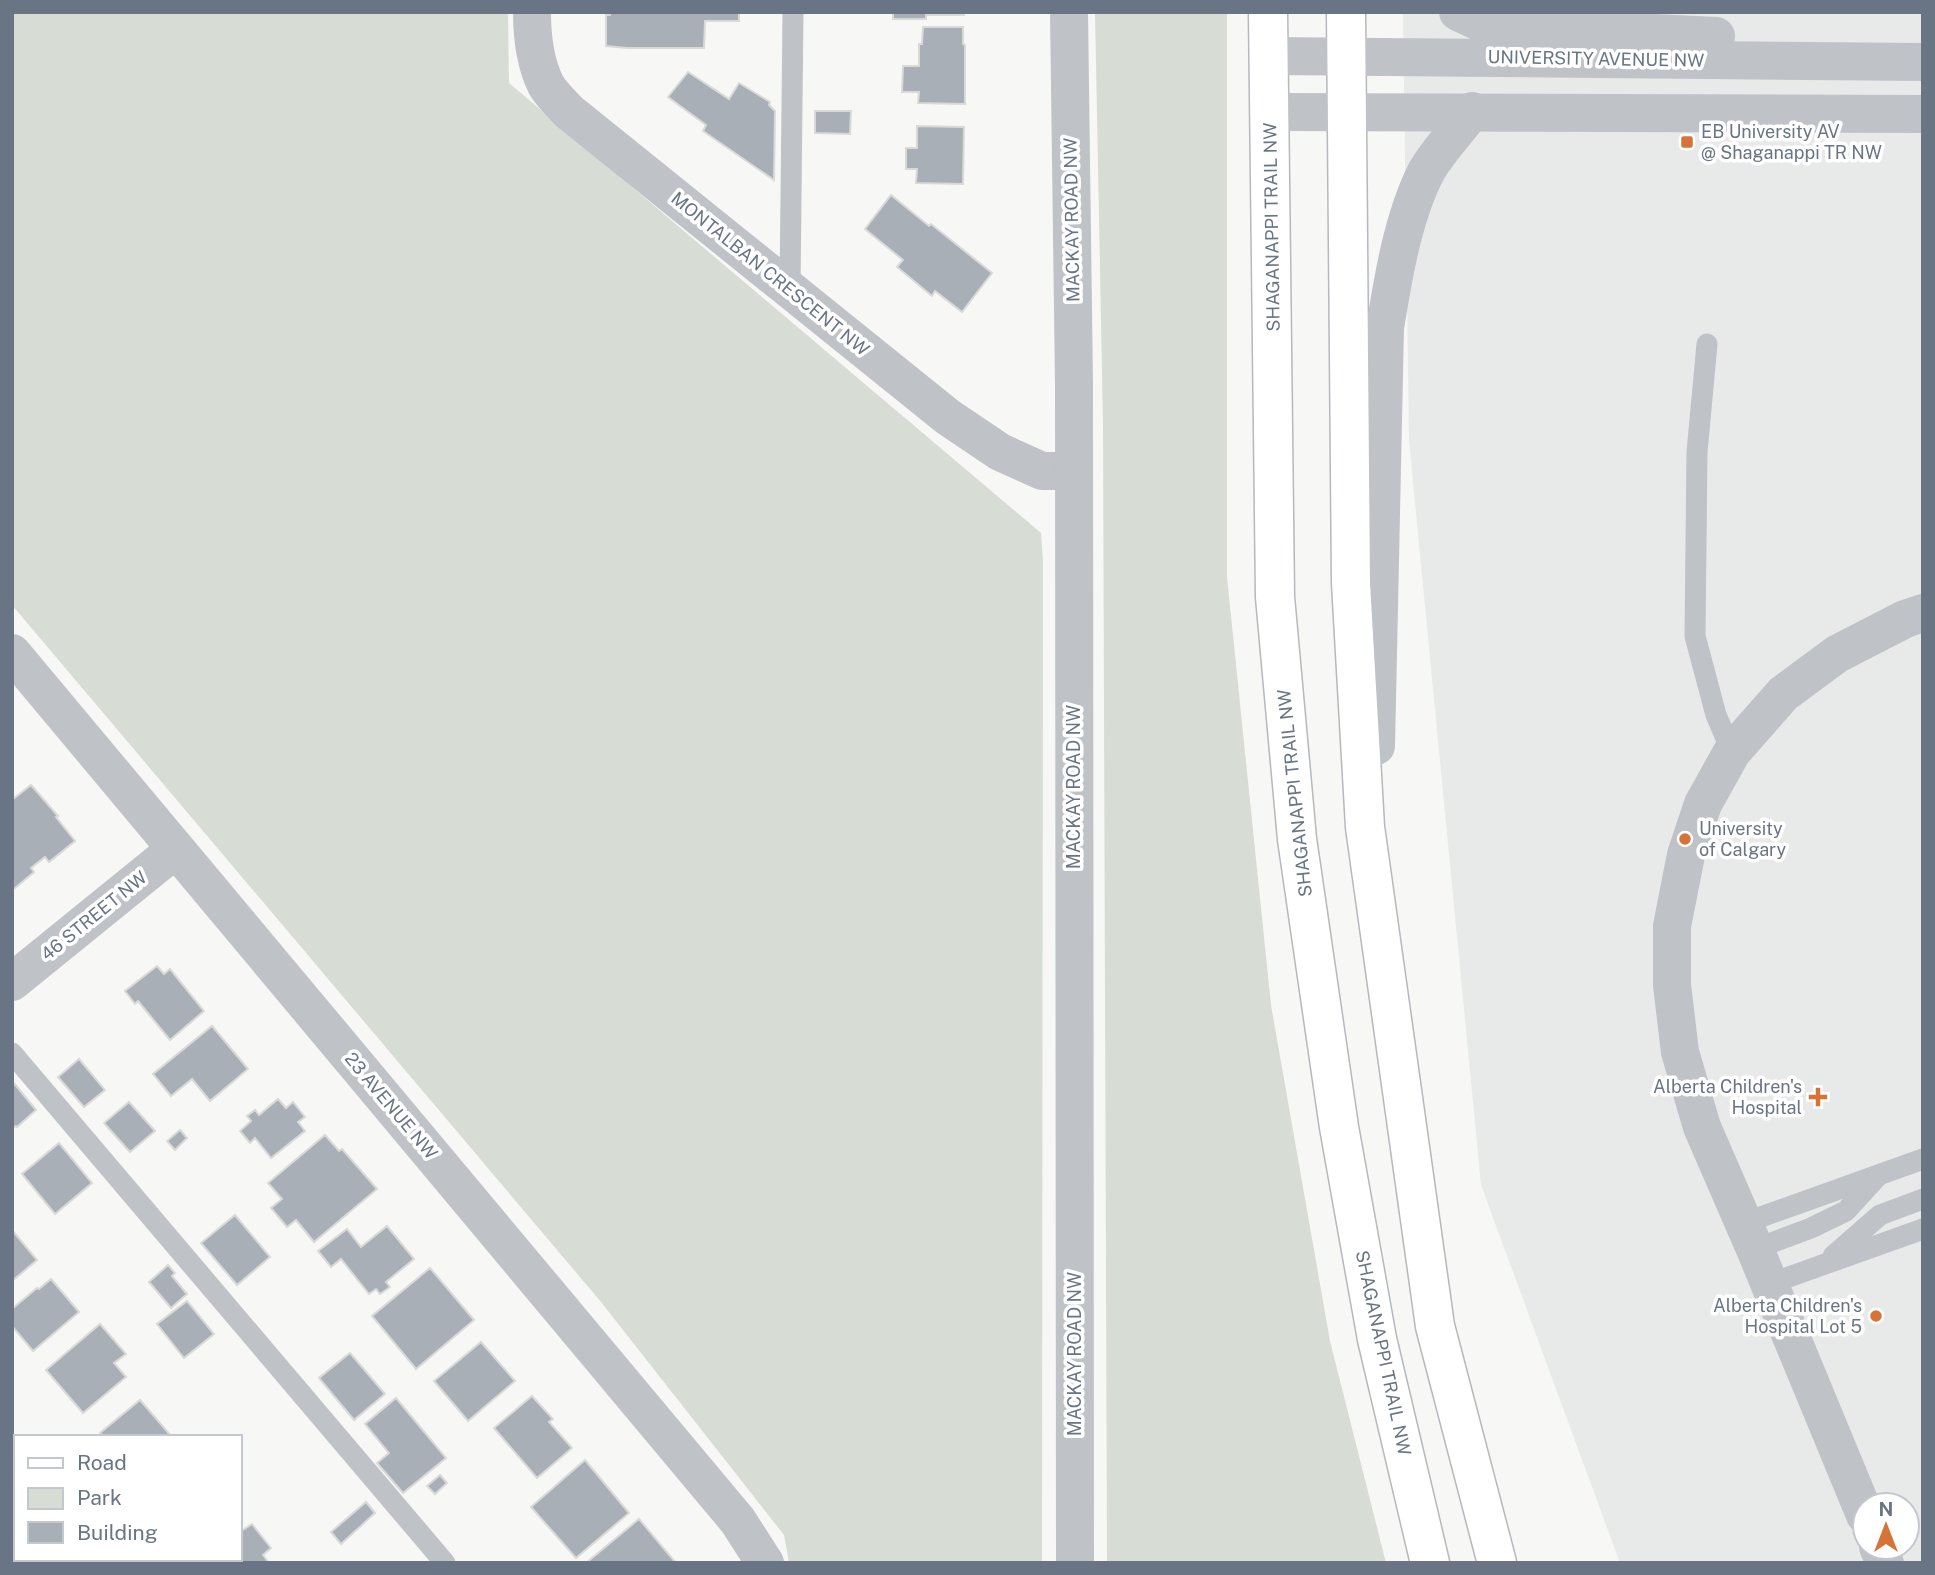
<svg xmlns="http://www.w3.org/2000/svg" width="1935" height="1575" viewBox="0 0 1935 1575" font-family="'Public Sans',sans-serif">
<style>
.built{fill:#e8eae9;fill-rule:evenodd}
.green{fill:#d7dcd5}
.building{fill:#a9afb6;stroke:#d9dad8;stroke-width:2}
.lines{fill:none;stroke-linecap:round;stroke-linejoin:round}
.primary-casing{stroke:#b5b8bd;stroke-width:41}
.service{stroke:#bfc2c7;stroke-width:21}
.minor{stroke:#bfc2c7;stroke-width:38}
.tertiary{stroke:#bfc2c7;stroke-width:38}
.primary{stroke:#fff;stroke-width:38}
.poi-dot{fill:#d57338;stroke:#fff;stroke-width:2.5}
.labels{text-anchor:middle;stroke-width:7;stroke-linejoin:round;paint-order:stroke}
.street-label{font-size:18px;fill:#697484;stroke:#fff}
.poi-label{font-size:18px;fill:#697484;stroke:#fff;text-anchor:start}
</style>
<rect width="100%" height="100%" fill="#f7f8f5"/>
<!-- built -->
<path class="built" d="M1403 12H1923V1563H1620L1481 1185 1409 441ZM1865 1505H1907V1547H1865Z"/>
<!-- green -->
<g class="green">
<polygon points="12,12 508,12 509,83 1041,533 1043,561 1042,1563 789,1563 784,1535 601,1302 12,605"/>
<polygon points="1095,12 1227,12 1227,577 1271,1005 1330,1341 1386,1563 1107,1563 1103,424"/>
</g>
<!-- building -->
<g class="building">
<polygon points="610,12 739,12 739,21 705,21 704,48 627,48 606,46 606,15 610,15"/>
<polygon points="893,12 964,12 964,15 926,15 926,19 893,19"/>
<polygon points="923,27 963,27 963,44 965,45 965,104 918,103 919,92 902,92 903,66 919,66 919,44 922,44"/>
<polygon points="688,72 729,99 739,83 770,102 769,105 775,111 774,180 703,131 706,125 668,97"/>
<polygon points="815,111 851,111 850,134 815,133"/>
<polygon points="917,126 964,127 963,184 916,183 917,169 906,169 906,148 917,148"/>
<polygon points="891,195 929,226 931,224 992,273 962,312 935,291 932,296 897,267 903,260 865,229"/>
<polygon points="31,785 58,816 56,817 75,841 49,862 45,857 31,868 34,872 14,889 12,887 12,800"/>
<polygon points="157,966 164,974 170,969 204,1011 170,1040 138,1001 135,1004 125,991"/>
<polygon points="212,1026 248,1069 210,1101 192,1079 171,1096 153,1074"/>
<polygon points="79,1059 105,1090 84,1107 58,1077"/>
<polygon points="13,1082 36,1110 17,1127 16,1126 12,1128"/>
<polygon points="278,1099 286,1108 293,1102 305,1117 298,1122 305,1131 271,1158 255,1138 250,1143 240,1131 251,1121 247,1116 255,1110 259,1115"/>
<polygon points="129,1102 155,1131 130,1152 104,1123"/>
<polygon points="180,1130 187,1138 175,1150 167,1141"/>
<polygon points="325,1135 339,1151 342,1149 377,1189 314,1242 296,1220 287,1227 271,1208 282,1199 268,1183"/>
<polygon points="59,1143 92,1183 55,1214 22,1174"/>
<polygon points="235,1215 270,1257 237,1285 201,1243"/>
<polygon points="387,1226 414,1259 386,1282 390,1287 380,1294 376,1289 369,1294 341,1259 331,1267 318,1251 347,1229 361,1247"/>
<polygon points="12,1230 37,1260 12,1281"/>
<polygon points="168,1265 175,1273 172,1276 187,1294 171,1308 149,1282"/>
<polygon points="430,1268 474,1320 416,1369 372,1316"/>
<polygon points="51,1279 79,1312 33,1351 12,1326 12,1309 37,1288 39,1289"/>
<polygon points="187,1301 214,1334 184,1358 157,1324"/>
<polygon points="100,1324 126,1354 114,1363 126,1377 83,1413 46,1370"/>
<polygon points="481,1342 515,1381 468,1421 434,1381"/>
<polygon points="350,1353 385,1394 354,1420 319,1378"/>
<polygon points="532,1396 553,1419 549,1422 572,1448 537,1478 494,1428"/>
<polygon points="396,1398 446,1458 403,1493 377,1463 389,1453 365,1424"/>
<polygon points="140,1400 172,1437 103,1437 100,1433"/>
<polygon points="585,1460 629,1513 576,1558 531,1507"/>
<polygon points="440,1475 447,1483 435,1494 427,1486"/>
<polygon points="366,1502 375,1513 341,1544 331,1532"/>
<polygon points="639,1519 676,1563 586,1563"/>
<polygon points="252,1524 271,1548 263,1555 269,1563 209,1563 207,1559 240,1559 240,1532"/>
</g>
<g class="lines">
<!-- primary casing -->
<g class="primary-casing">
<g id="primary">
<polyline points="1268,12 1275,597 1297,839 1339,1127 1377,1339 1430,1563"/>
<polyline points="1346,12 1351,583 1365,827 1435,1326 1497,1563"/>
</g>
</g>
<!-- service -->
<g class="service">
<polyline points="790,289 793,12"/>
<polyline points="1707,344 1697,452 1695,636 1716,715 1732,752"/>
<polyline points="12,1053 445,1563"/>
<polyline points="1744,1223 1923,1159"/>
<polyline points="1755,1249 1811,1228 1846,1211 1877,1177"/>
<polyline points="1833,1256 1880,1215 1923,1199"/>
<polyline points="1769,1284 1923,1229"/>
</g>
<!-- minor -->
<g class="minor">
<path d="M532 12C532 36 535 63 546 85 551 94 561 103 568 111L948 417 1000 452 1042 471H1074"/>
<polyline points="1069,12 1074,384 1075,1563"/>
<polyline points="12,653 738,1521 765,1563"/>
<polyline points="12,982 176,849"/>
<polyline points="12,1467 16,1471"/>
<polyline points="1865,1515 1755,1249 1702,1127 1680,1052 1672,985 1672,926 1686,855 1703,804 1732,752 1783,694 1837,654 1905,619 1923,613"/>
<polyline points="1878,1547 1885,1563"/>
<polyline points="91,1559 94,1563"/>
</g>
<!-- tertiary -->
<g class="tertiary">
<polyline points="1458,12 1486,25 1716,36"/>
<polyline points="1268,56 1923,62"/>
<polyline points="1271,112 1923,114"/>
<path d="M1376 746 1385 328C1393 278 1403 217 1426 172 1437 152 1458 130 1472 111"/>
</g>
<!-- primary -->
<use href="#primary" class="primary"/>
</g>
<!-- markers -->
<g class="poi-dot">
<rect x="1680" y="135" width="14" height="14" rx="3.5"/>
<circle cx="1685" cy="839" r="7"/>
<path d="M1814.5 1086.5h7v7h7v7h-7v7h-7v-7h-7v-7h7z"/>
<circle cx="1876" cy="1316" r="7"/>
</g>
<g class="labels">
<!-- street labels -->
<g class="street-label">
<text transform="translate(1596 59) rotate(1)" y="6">UNIVERSITY AVENUE NW</text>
<text transform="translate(1072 220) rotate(-91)" y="6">MACKAY ROAD NW</text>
<text transform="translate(1272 227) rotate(-91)" y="6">SHAGANAPPI TRAIL NW</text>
<text transform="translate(770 274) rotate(39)" y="6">MONTALBAN CRESCENT NW</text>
<text transform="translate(1074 787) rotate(-90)" y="6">MACKAY ROAD NW</text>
<text transform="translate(1295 793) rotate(-96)" y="6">SHAGANAPPI TRAIL NW</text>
<text transform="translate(94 916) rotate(-39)" y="6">46 STREET NW</text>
<text transform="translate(391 1106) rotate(50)" y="6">23 AVENUE NW</text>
<text transform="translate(1383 1353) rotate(78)" y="6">SHAGANAPPI TRAIL NW</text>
<text transform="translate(1075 1354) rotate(-90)" y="6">MACKAY ROAD NW</text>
</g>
<!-- poi labels -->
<g class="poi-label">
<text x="1701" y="138">EB University AV<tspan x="1701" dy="21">@ Shaganappi TR NW</tspan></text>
<text x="1699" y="835">University<tspan x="1699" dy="21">of Calgary</tspan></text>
<text x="1802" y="1093" text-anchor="end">Alberta Children's<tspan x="1802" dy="21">Hospital</tspan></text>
<text x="1862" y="1312" text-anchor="end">Alberta Children's<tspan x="1862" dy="21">Hospital Lot 5</tspan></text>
</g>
</g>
<!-- border -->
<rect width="1935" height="1575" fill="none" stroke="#697484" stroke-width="28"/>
<!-- legend -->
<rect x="14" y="1435" width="228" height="126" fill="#ffffff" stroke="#c3c7ce" stroke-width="2"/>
<rect x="28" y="1458" width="35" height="10" fill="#ffffff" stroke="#c3c7ce" stroke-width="2"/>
<text x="77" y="1470" font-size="21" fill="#697484">Road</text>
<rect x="28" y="1488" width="35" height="21" fill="#d7dcd5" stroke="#c3c7ce" stroke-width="2"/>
<text x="77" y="1505" font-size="21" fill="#697484">Park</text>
<rect x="28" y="1522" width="35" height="21" fill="#a9afb6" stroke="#c3c7ce" stroke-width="2"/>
<text x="77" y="1540" font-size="21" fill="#697484">Building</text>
<!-- north arrow -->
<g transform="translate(1886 1526)"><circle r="33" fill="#ffffff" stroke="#c3c7ce" stroke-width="2"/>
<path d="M0-5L12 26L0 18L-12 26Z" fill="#d57338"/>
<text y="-10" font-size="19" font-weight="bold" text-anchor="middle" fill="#697484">N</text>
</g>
</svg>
